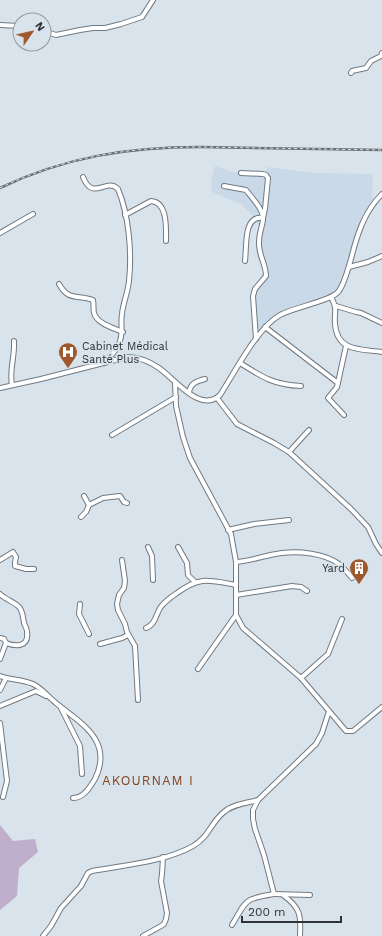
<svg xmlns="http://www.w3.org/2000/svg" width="382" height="936" viewBox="0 0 382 936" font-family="'Work Sans',sans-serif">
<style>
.built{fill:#c9d9e7}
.green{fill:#bfafcc}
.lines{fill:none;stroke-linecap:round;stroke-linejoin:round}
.minor-casing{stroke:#717a82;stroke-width:6}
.minor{stroke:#fff;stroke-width:4}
.rail-casing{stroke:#6a7075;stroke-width:2.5}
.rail{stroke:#d9e3ec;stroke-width:1;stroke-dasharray:3;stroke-linecap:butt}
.labels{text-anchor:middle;stroke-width:3.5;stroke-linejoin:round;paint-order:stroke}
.poi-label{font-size:11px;fill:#2f3236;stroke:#d9e3ec;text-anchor:start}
.quarter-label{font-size:13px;letter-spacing:1px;fill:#83441d;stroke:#d9e3ec}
</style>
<rect width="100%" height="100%" fill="#d9e3ec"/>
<!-- built -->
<polygon class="built" points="215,166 233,172 264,173 268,167 314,173 373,174 372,205 361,223 348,266 338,291 333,295 293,306 282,312 254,338 252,301 257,288 267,272 257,258 256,246 262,230 252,215 241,204 212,192 211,181"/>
<!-- green -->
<polygon class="green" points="0,825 13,841 35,839 38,852 19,868 17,896 0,910"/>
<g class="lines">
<!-- minor casing -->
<g class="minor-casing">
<g id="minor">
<polyline points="0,25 20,26"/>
<polyline points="44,31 56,35 80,30 93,28 105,28 121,24 142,17 153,0"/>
<polyline points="351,73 352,71 366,68 371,61 381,56 382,53"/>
<path d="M241 173 263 174 266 175 268 178 265 209 263 218C243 215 247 246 245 261"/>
<path d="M83 177C93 202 106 177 118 189 129 215 132 253 129 281 128 292 123 303 122 314 120 325 124 332 119 344 116 352 109 357 104 363"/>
<path d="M224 186 246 190C252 198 264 210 263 220 262 227 259 234 259 242 258 254 266 264 266 276L255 289 253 296 256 339"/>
<path d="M125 215 151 201C168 202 166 229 166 241"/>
<polyline points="0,233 33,214"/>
<polyline points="349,267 368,262 382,256"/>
<path d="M59 284C69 302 78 294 93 300 94 305 93 309 94 313 97 324 114 328 123 332"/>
<path d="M331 297C338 310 334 311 335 324 337 352 361 349 382 352"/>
<polyline points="336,306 356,312 361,313 382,323"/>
<polyline points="265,327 338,383"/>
<path d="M240 363C262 377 274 385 301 386"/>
<polyline points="175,383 176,406 183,437 190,458 231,534 236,562 236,615 198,669"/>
<path d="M12 385C9 370 15 357 14 341"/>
<path d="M0 388 41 379 127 357C139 357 149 361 159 368 175 379 200 414 220 395 235 372 257 328 280 315 294 307 332 301 339 291 345 282 348 269 351 259 357 235 364 212 382 194"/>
<path d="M189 393C190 383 197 381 205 379"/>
<polyline points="217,398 237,424 274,443 289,452 351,509 368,527 376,544 382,553"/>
<polyline points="344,415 328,398 337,387 346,346"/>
<polyline points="112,435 176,397"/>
<polyline points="289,452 309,430"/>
<polyline points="84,496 89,505 103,498 120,496 124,502 127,503"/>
<polyline points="81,517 86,512 89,505"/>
<polyline points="228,530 254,524 289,520"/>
<polyline points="148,547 152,556 153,580"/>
<polyline points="178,547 187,563 188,575 195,582"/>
<polyline points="0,560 13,552 16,557 15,562 15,566 26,569 34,569"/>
<polyline points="122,560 125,581 124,588 119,595 117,604 118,610 125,624 127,632 135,646 138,700"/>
<path d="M236 562C251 561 266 555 282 553 299 551 324 553 339 564 344 568 348 573 352 578"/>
<path d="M0 594C6 600 15 602 20 608 23 613 23 618 24 623 25 626 27 628 27 632 29 647 16 647 6 643"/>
<polyline points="236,595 292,586 301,587 307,591"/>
<polyline points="80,604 79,614 89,634"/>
<polyline points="236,615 243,628 301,678 346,731 353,731 382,707"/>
<path d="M146 628C155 625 156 615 160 608 164 602 171 597 177 593 200 576 209 580 236 585"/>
<polyline points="0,638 4,639 6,643 0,659"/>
<polyline points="100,644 122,638 128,635"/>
<path d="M0 676C10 680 22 679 33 684 42 688 48 697 56 703 80 723 114 740 95 779 90 787 84 798 73 798"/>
<polyline points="301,678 328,654 342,619"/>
<polyline points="0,690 6,678"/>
<polyline points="0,706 36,691 46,696"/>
<polyline points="61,708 80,746 82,774"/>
<polyline points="0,723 7,781 3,797"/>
<polyline points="274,894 310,895"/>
<path d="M283 895C301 908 301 916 300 936"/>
<path d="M232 925C247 900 243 899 274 894L264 855 255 829 253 819V810L258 800 316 744 322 733 329 711"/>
<path d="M43 936 51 926 61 908 81 886 88 873 92 871C124 865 165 862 193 846 209 837 211 822 224 812 233 804 247 803 258 800"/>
<polyline points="143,936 161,926 164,924 166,919 167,913 161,881 162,874 163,857"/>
</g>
</g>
<!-- minor -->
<use href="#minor" class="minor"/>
<!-- rail casing -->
<g class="rail-casing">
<path id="rail" d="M0 188C65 157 128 147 200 147L382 150"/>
</g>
<!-- rail -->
<use href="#rail" class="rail"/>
</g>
<!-- icons -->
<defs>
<g id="hospital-pin" transform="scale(1)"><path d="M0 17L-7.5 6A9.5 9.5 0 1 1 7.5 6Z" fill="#9f592e" stroke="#d9e3ec"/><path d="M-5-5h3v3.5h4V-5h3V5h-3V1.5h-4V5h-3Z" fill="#fff"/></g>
<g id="building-pin" transform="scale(1)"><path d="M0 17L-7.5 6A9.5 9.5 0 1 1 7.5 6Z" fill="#9f592e" stroke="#d9e3ec"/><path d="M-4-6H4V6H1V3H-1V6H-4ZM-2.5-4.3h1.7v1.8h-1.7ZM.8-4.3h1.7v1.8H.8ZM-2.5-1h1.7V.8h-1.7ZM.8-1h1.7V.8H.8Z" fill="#fff"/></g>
</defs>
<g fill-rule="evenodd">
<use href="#hospital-pin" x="68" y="352"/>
<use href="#building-pin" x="359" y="568"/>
</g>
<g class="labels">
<!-- poi labels -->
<g class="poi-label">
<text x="82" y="350">Cabinet Médical<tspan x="82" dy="13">Santé Plus</tspan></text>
<text x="345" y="572" text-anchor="end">Yard</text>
</g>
<!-- quarter labels -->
<g class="quarter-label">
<text x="148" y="785">AKOURNAM I</text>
</g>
</g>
<!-- north arrow -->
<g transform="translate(32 32) rotate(56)"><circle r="19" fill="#d9e3ec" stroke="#959ca3"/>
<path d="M0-3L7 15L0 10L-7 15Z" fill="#9f592e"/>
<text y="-6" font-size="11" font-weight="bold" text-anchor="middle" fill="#2f3236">N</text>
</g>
<!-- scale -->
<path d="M242 916v6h99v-6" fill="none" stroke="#2f3236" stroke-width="2"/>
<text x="248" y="916" font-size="12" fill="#2f3236" stroke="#d9e3ec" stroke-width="3" paint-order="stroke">200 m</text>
</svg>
